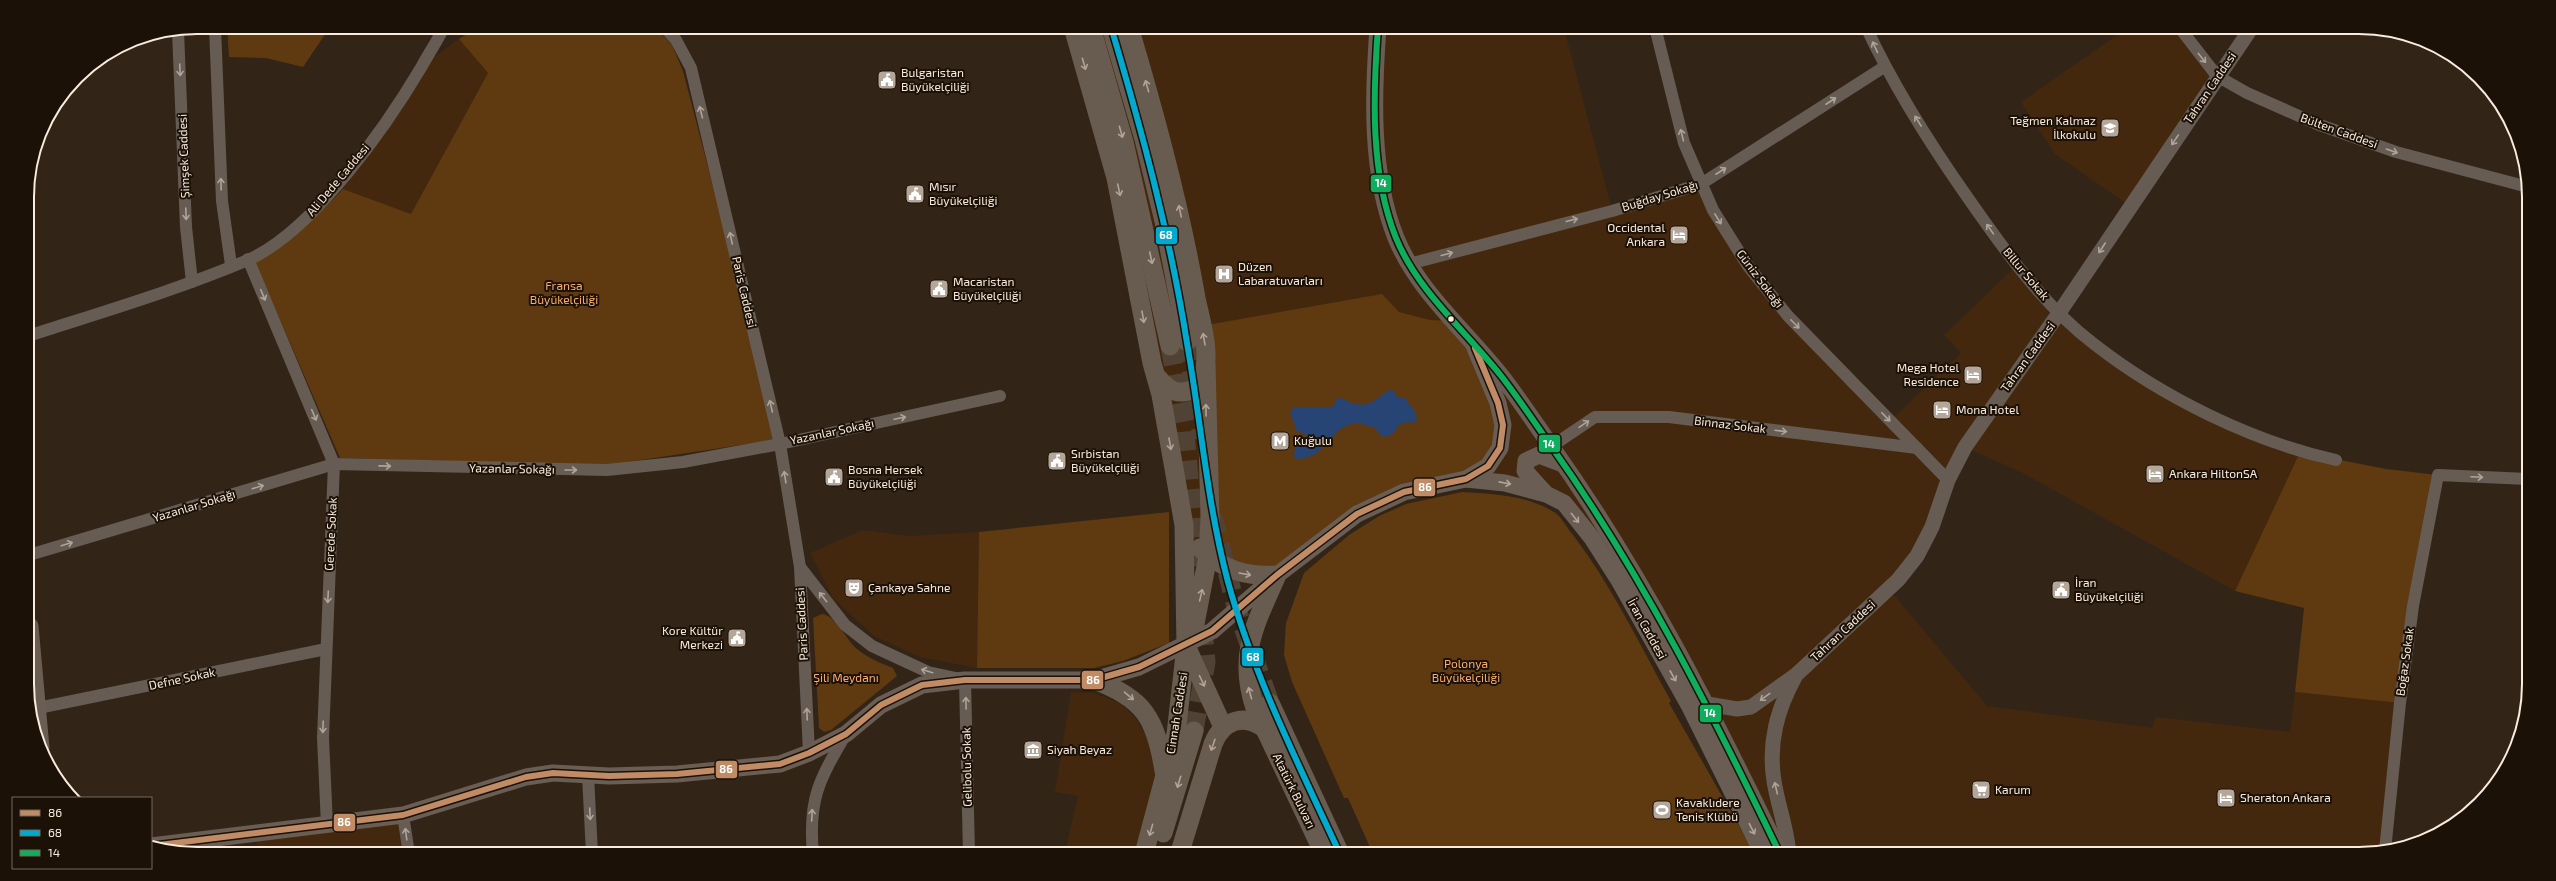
<svg xmlns="http://www.w3.org/2000/svg" width="2556" height="881" viewBox="0 0 2556 881" font-family="'Exo 2',sans-serif">
<style>
.built{fill:#43280e}
.green{fill:#5f390f}
.water{fill:#274574}
.lines{fill:none;stroke-linecap:round;stroke-linejoin:round}
.primary-tunnel{stroke:#504336;stroke-width:19;stroke-dasharray:19 10;stroke-linecap:butt}
.minor{stroke:#665c54;stroke-width:12}
.tertiary{stroke:#665c54;stroke-width:15}
.secondary{stroke:#695d54;stroke-width:17}
.primary{stroke:#685b4f;stroke-width:19}
.bus-1-casing{stroke:#1b1107;stroke-width:9}
.bus-2-casing{stroke:#1b1107;stroke-width:9}
.bus-3-casing{stroke:#1b1107;stroke-width:9}
.bus-1{stroke:#c18c65;stroke-width:6}
.bus-2{stroke:#00a9ce;stroke-width:6}
.bus-3{stroke:#0daf5c;stroke-width:6}
.oneway{stroke:#b0a498}
.oneway2{stroke:#b1a396}
.oneway3{stroke:#b2a498}
.bus-dot{fill:#faebdd;stroke:#1b1107;stroke-width:1.5}
.labels{text-anchor:middle;stroke-width:4;stroke-linejoin:round;paint-order:stroke}
.poi-label{font-size:12px;fill:#faebdd;stroke:#1b1107;text-anchor:start}
.street-label{font-size:12px;fill:#faebdd;stroke:#1b1107}
.park-label{font-size:12px;fill:#fcae63;stroke:#1b1107}
.rim{fill:none;stroke:#faebdd;stroke-width:2}
.line-badge{stroke:#1b1107;stroke-width:1.5}
.badge-label{font-size:11px;text-anchor:middle;font-weight:bold;fill:#fff}
</style>
<rect width="100%" height="100%" fill="#322518"/>
<!-- built -->
<g class="built">
<polygon points="1073,27 1576,27 1577,29 1565,32 1612,210 1701,184 1748,266 1890,421 1961,353 1944,335 2017,265 2059,313 2166,390 2300,452 2235,591 2025,474 1965,447 1940,506 1889,589 1987,706 2152,728 2156,717 2290,732 2295,692 2400,703 2385,851 2370,854 1763,854 1689,705 1564,503 1492,480 1199,547 1192,538"/>
<polygon points="2129,27 2179,27 2217,76 2130,206 2055,154 2021,102"/>
<polygon points="459,39 488,73 411,214 343,189 401,111 433,58"/>
<polygon points="863,530 909,536 979,532 977,668 920,657 874,636 833,598 810,553"/>
<polygon points="1071,692 1094,693 1120,703 1137,720 1150,743 1157,780 1136,854 1065,852 1078,796 1055,792"/>
<polygon points="403,815 409,854 258,854 256,834"/>
</g>
<!-- green -->
<g class="green">
<polygon points="227,27 330,27 303,67 266,58 229,57"/>
<path d="M478 27H655L672 45 683 71 722 221 774 440 608 465 340 458 255 262C288 241 317 218 343 189L411 214 488 73 459 39Z"/>
<polygon points="1382,294 1399,312 1430,320 1453,321 1502,415 1488,466 1404,492 1277,575 1208,556 1201,326"/>
<polygon points="2300,452 2386,469 2438,475 2400,703 2295,692 2304,608 2235,591"/>
<path d="M1462 492C1492 494 1527 495 1554 512 1561 516 1567 528 1573 535 1612 586 1640 645 1671 701L1669 703 1751 847 1734 854H1373L1348 798H1344L1292 682 1284 655 1286 623 1304 573 1349 535 1379 516 1406 504Z"/>
<polygon points="1169,512 1169,643 1123,661 1094,668 977,668 979,532"/>
<path d="M822 614C837 616 845 639 857 649 868 658 880 663 893 668L897 676 831 730 824 732 819 728 813 618Z"/>
</g>
<!-- water -->
<path class="water" d="M1389 390 1394 391 1398 398H1405L1416 413 1417 422 1402 423C1394 429 1393 439 1381 436L1375 428C1329 409 1335 458 1297 459L1293 455 1297 444 1306 436 1304 433 1297 432 1290 412 1293 408 1332 407 1338 398C1346 398 1348 403 1356 404 1373 407 1378 396 1389 390Z"/>
<g class="lines">
<!-- primary-tunnel -->
<g class="primary-tunnel">
<polyline points="1187,342 1202,438"/>
<polyline points="1170,346 1184,423 1199,587"/>
<polyline points="1213,516 1236,607 1270,703"/>
<polyline points="1194,731 1206,662 1202,620"/>
</g>
<!-- minor -->
<g class="minor">
<polyline points="215,27 222,201 231,265"/>
<polyline points="664,27 676,40 691,68 780,444 800,567 845,625 872,646 928,672 965,680 969,854"/>
<polyline points="1655,27 1684,143 1713,210 1748,266 1788,316 1948,480"/>
<path d="M1866 27C1894 87 1930 144 1968 198 2005 251 2043 305 2094 344 2162 397 2253 442 2336 460"/>
<polyline points="2179,27 2217,76 2247,93 2317,124 2396,152 2528,187"/>
<polyline points="178,31 186,227 192,282"/>
<polyline points="248,259 334,464 323,738 327,825"/>
<polyline points="1409,264 1612,211 1701,184 1884,67"/>
<path d="M28 336C102 312 177 290 248 260 313 231 386 127 422 66 429 53 438 40 444 27"/>
<polyline points="1552,446 1595,417 1669,417 1917,448"/>
<polyline points="29,555 334,464 607,470 683,462 780,444 1000,396"/>
<polyline points="800,567 809,753"/>
<polyline points="38,708 326,649"/>
<polyline points="588,775 592,854"/>
<polyline points="403,815 409,854"/>
<polyline points="2385,851 2400,703 2413,606 2438,475 2528,479"/>
<path d="M813 854C808 799 819 780 846 734"/>
</g>
<!-- tertiary -->
<g class="tertiary">
<polyline points="1707,704 1737,709 1751,707 1797,674 1898,580 1917,556 1932,527 1948,480 1965,447 2059,313 2252,27"/>
<path d="M1789 854C1787 829 1778 806 1774 781 1768 743 1777 710 1795 677"/>
</g>
<!-- secondary -->
<g class="secondary">
<path d="M1378 27C1373 95 1370 173 1396 238 1418 292 1467 332 1502 377 1519 399 1535 423 1551 446 1642 574 1712 713 1780 854"/>
<polyline points="1466,479 1505,483 1546,494 1564,503 1592,538 1620,582 1689,705 1763,854"/>
<polyline points="1544,492 1525,471 1526,461 1539,455 1563,464"/>
<polyline points="30,626 41,748"/>
<polyline points="151,846 403,815 526,777 553,773 609,776 677,774 780,764 809,753 846,734 881,705 922,685 965,680 1094,680 1139,667 1212,631 1277,575 1357,514 1404,492 1466,479 1488,466 1500,448 1503,425 1498,403 1475,348"/>
</g>
<!-- primary -->
<g class="primary">
<polyline points="1073,27 1116,178 1152,363 1161,395 1184,525 1186,646 1223,727"/>
<polyline points="1091,27 1124,142 1170,346"/>
<polyline points="1111,27 1144,139 1164,221 1187,342"/>
<path d="M1129 27C1156 117 1180 206 1196 298 1201 322 1212 355 1202 379 1199 387 1192 391 1183 392 1172 393 1165 386 1158 378"/>
<path d="M1200 548C1223 570 1246 577 1277 575 1256 623 1237 654 1255 708L1324 854"/>
<path d="M1094 680C1144 698 1156 719 1164 771"/>
<polyline points="1270,703 1340,854"/>
<polyline points="1163,833 1194,731"/>
<path d="M1180 852 1213 744C1222 721 1244 712 1265 729"/>
<polyline points="1144,854 1176,734 1186,646 1194,629 1208,556 1210,518 1206,364"/>
</g>
<!-- bus-1 casing -->
<g class="bus-1-casing">
<polyline id="bus-1" points="151,846 403,815 526,777 553,773 609,776 677,774 780,764 809,753 846,734 881,705 922,685 965,680 1094,680 1139,667 1212,631 1277,575 1357,514 1404,492 1466,479 1488,466 1500,448 1503,425 1498,403 1475,348"/>
</g>
<!-- bus-2 casing -->
<g class="bus-2-casing">
<path id="bus-2" d="M1111 27C1142 131 1170 235 1187 343 1201 422 1207 503 1228 582 1254 677 1299 765 1340 854"/>
</g>
<!-- bus-3 casing -->
<g class="bus-3-casing">
<path id="bus-3" d="M1378 27C1373 95 1370 173 1396 238 1418 292 1467 332 1502 377 1519 399 1535 423 1551 446 1642 574 1712 713 1780 854"/>
</g>
<!-- bus-1 -->
<use href="#bus-1" class="bus-1"/>
<!-- bus-2 -->
<use href="#bus-2" class="bus-2"/>
<!-- bus-3 -->
<use href="#bus-3" class="bus-3"/>
</g>
<!-- one-way arrows -->
<defs><path id="oneway-shaft" d="M-6 0H5M1.5-3L5.5 0L1.5 3" fill="none" stroke-width="1.6" stroke-linecap="round" stroke-linejoin="round"/></defs>
<g class="oneway">
<use href="#oneway-shaft" transform="translate(1875 47) rotate(-115)"/>
<use href="#oneway-shaft" transform="translate(2202 58) rotate(51)"/>
<use href="#oneway-shaft" transform="translate(180 70) rotate(87)"/>
<use href="#oneway-shaft" transform="translate(1831 101) rotate(-33)"/>
<use href="#oneway-shaft" transform="translate(701 112) rotate(-104)"/>
<use href="#oneway-shaft" transform="translate(1918 121) rotate(-122)"/>
<use href="#oneway-shaft" transform="translate(1682 135) rotate(-104)"/>
<use href="#oneway-shaft" transform="translate(2175 140) rotate(124)"/>
<use href="#oneway-shaft" transform="translate(2392 151) rotate(19)"/>
<use href="#oneway-shaft" transform="translate(1721 171) rotate(-33)"/>
<use href="#oneway-shaft" transform="translate(221 184) rotate(-92)"/>
<use href="#oneway-shaft" transform="translate(186 214) rotate(88)"/>
<use href="#oneway-shaft" transform="translate(1718 219) rotate(58)"/>
<use href="#oneway-shaft" transform="translate(1572 220) rotate(-14)"/>
<use href="#oneway-shaft" transform="translate(1990 229) rotate(-125)"/>
<use href="#oneway-shaft" transform="translate(731 238) rotate(-102)"/>
<use href="#oneway-shaft" transform="translate(2102 248) rotate(123)"/>
<use href="#oneway-shaft" transform="translate(1447 254) rotate(-15)"/>
<use href="#oneway-shaft" transform="translate(263 295) rotate(67)"/>
<use href="#oneway-shaft" transform="translate(1795 324) rotate(45)"/>
<use href="#oneway-shaft" transform="translate(771 406) rotate(-103)"/>
<use href="#oneway-shaft" transform="translate(314 415) rotate(67)"/>
<use href="#oneway-shaft" transform="translate(1886 417) rotate(46)"/>
<use href="#oneway-shaft" transform="translate(900 418) rotate(-12)"/>
<use href="#oneway-shaft" transform="translate(1584 424) rotate(-34)"/>
<use href="#oneway-shaft" transform="translate(1781 431) rotate(7)"/>
<use href="#oneway-shaft" transform="translate(385 466) rotate(1)"/>
<use href="#oneway-shaft" transform="translate(571 470)"/>
<use href="#oneway-shaft" transform="translate(785 477) rotate(-99)"/>
<use href="#oneway-shaft" transform="translate(2477 477) rotate(3)"/>
<use href="#oneway-shaft" transform="translate(258 487) rotate(-17)"/>
<use href="#oneway-shaft" transform="translate(67 544) rotate(-17)"/>
<use href="#oneway-shaft" transform="translate(328 597) rotate(93)"/>
<use href="#oneway-shaft" transform="translate(823 597) rotate(-128)"/>
<use href="#oneway-shaft" transform="translate(927 671) rotate(-163)"/>
<use href="#oneway-shaft" transform="translate(1765 697) rotate(144)"/>
<use href="#oneway-shaft" transform="translate(966 703) rotate(-91)"/>
<use href="#oneway-shaft" transform="translate(807 714) rotate(-93)"/>
<use href="#oneway-shaft" transform="translate(323 727) rotate(92)"/>
<use href="#oneway-shaft" transform="translate(1776 788) rotate(-103)"/>
<use href="#oneway-shaft" transform="translate(590 814) rotate(87)"/>
<use href="#oneway-shaft" transform="translate(812 815) rotate(-87)"/>
<use href="#oneway-shaft" transform="translate(406 834) rotate(-98)"/>
</g>
<g class="oneway2">
<use href="#oneway-shaft" transform="translate(1084 64) rotate(74)"/>
<use href="#oneway-shaft" transform="translate(1147 86) rotate(-106)"/>
<use href="#oneway-shaft" transform="translate(1121 132) rotate(74)"/>
<use href="#oneway-shaft" transform="translate(1119 190) rotate(78)"/>
<use href="#oneway-shaft" transform="translate(1180 211) rotate(-102)"/>
<use href="#oneway-shaft" transform="translate(1151 258) rotate(78)"/>
<use href="#oneway-shaft" transform="translate(1143 317) rotate(80)"/>
<use href="#oneway-shaft" transform="translate(1204 339) rotate(-100)"/>
<use href="#oneway-shaft" transform="translate(1206 410) rotate(-91)"/>
<use href="#oneway-shaft" transform="translate(1170 444) rotate(80)"/>
<use href="#oneway-shaft" transform="translate(1245 574) rotate(10)"/>
<use href="#oneway-shaft" transform="translate(1201 595) rotate(-77)"/>
<use href="#oneway-shaft" transform="translate(1202 681) rotate(65)"/>
<use href="#oneway-shaft" transform="translate(1250 693) rotate(-105)"/>
<use href="#oneway-shaft" transform="translate(1129 696) rotate(40)"/>
<use href="#oneway-shaft" transform="translate(1213 745) rotate(109)"/>
<use href="#oneway-shaft" transform="translate(1179 782) rotate(107)"/>
<use href="#oneway-shaft" transform="translate(1151 830) rotate(106)"/>
</g>
<g class="oneway3">
<use href="#oneway-shaft" transform="translate(1505 483) rotate(11)"/>
<use href="#oneway-shaft" transform="translate(1575 518) rotate(51)"/>
<use href="#oneway-shaft" transform="translate(1673 676) rotate(61)"/>
<use href="#oneway-shaft" transform="translate(1752 829) rotate(63)"/>
</g>
<!-- icons -->
<defs>
<g id="civic-square" transform="scale(1)"><rect x="-9" y="-9" width="18" height="18" rx="4" fill="#b4a698" stroke="#1b1107"/><path d="M-.6-6.5H3V-4.5H.6V-3L4-1V1h2V6H-6V1h2V-1L-.6-3ZM-1.2 2.5V6h2.4V2.5Z" fill="#fff"/></g>
<g id="school-square" transform="scale(1)"><rect x="-9" y="-9" width="18" height="18" rx="4" fill="#b4a698" stroke="#1b1107"/><path d="M0-5L7-2L0 1L-7-2ZM-4 1L0 2.5L4 1V4Q0 6-4 4Z" fill="#fff"/></g>
<g id="hotel-square" transform="scale(1)"><rect x="-9" y="-9" width="18" height="18" rx="4" fill="#b4a698" stroke="#1b1107"/><path d="M-6-4.5h1.5V1H6V5H4.5V3h-9V5H-6ZM-4 0a1.8 1.8 0 1 1 3.6 0ZM.5 0V-2.5h3Q6-2.5 6 0Z" fill="#fff"/></g>
<g id="hospital-square" transform="scale(1)"><rect x="-9" y="-9" width="18" height="18" rx="4" fill="#b4a698" stroke="#1b1107"/><path d="M-5-5h3v3.5h4V-5h3V5h-3V1.5h-4V5h-3Z" fill="#fff"/></g>
<g id="metro-square" transform="scale(1)"><rect x="-9" y="-9" width="18" height="18" rx="4" fill="#b4a698" stroke="#1b1107"/><path d="M-5.5 5V-5H-3L0 0L3-5H5.5V5H3V-.5L0 4L-3-.5V5Z" fill="#fff"/></g>
<g id="theatre-square" transform="scale(1)"><rect x="-9" y="-9" width="18" height="18" rx="4" fill="#b4a698" stroke="#1b1107"/><path d="M-5-5.5Q0-4 5-5.5V0Q5 5 0 6Q-5 5-5 0ZM-3.3-2.5H-1v1.5H-3.3ZM1-2.5H3.3v1.5H1ZM-2.8 1Q0 5.5 2.8 1Z" fill="#fff"/></g>
<g id="museum-square" transform="scale(1)"><rect x="-9" y="-9" width="18" height="18" rx="4" fill="#b4a698" stroke="#1b1107"/><path d="M0-6L6-3V-2H-6V-3ZM-5-1h2V3h-2ZM-1-1h2V3h-2ZM3-1h2V3H3ZM-6 4H6V6H-6Z" fill="#fff"/></g>
<g id="supermarket-square" transform="scale(1)"><rect x="-9" y="-9" width="18" height="18" rx="4" fill="#b4a698" stroke="#1b1107"/><path d="M-6-5.5h2.5l.6 2H6L4.5 2H-2.5L-4.4-4H-6ZM-1.5 3.2a1.3 1.3 0 1 0 .1 0ZM3 3.2a1.3 1.3 0 1 0 .1 0Z" fill="#fff"/></g>
<g id="stadium-square" transform="scale(1)"><rect x="-9" y="-9" width="18" height="18" rx="4" fill="#b4a698" stroke="#1b1107"/><path d="M0-5a6.5 5 0 1 0 0 10a6.5 5 0 1 0 0-10ZM-3.5-1.8h7v3.6h-7Z" fill="#fff"/></g>
</defs>
<g fill-rule="evenodd">
<use href="#civic-square" x="887" y="80"/>
<use href="#school-square" x="2110" y="128"/>
<use href="#civic-square" x="915" y="194"/>
<use href="#hotel-square" x="1679" y="235"/>
<use href="#hospital-square" x="1224" y="274"/>
<use href="#civic-square" x="939" y="289"/>
<use href="#hotel-square" x="1973" y="375"/>
<use href="#hotel-square" x="1942" y="410"/>
<use href="#metro-square" x="1280" y="441"/>
<use href="#civic-square" x="1057" y="461"/>
<use href="#hotel-square" x="2155" y="474"/>
<use href="#civic-square" x="834" y="477"/>
<use href="#theatre-square" x="854" y="588"/>
<use href="#civic-square" x="2061" y="590"/>
<use href="#civic-square" x="737" y="638"/>
<use href="#museum-square" x="1033" y="750"/>
<use href="#supermarket-square" x="1981" y="790"/>
<use href="#hotel-square" x="2226" y="798"/>
<use href="#stadium-square" x="1662" y="810"/>
</g>
<!-- markers -->
<circle class="bus-dot" cx="1451" cy="319" r="3.5"/>
<g class="labels">
<!-- poi labels -->
<g class="poi-label">
<text x="901" y="77">Bulgaristan<tspan x="901" dy="14">Büyükelçiliği</tspan></text>
<text x="2096" y="125" text-anchor="end">Teğmen Kalmaz<tspan x="2096" dy="14">İlkokulu</tspan></text>
<text x="929" y="191">Mısır<tspan x="929" dy="14">Büyükelçiliği</tspan></text>
<text x="1665" y="232" text-anchor="end">Occidental<tspan x="1665" dy="14">Ankara</tspan></text>
<text x="1238" y="271">Düzen<tspan x="1238" dy="14">Labaratuvarları</tspan></text>
<text x="953" y="286">Macaristan<tspan x="953" dy="14">Büyükelçiliği</tspan></text>
<text x="1959" y="372" text-anchor="end">Mega Hotel<tspan x="1959" dy="14">Residence</tspan></text>
<text x="1956" y="414">Mona Hotel</text>
<text x="1294" y="445">Kuğulu</text>
<text x="1071" y="458">Sırbistan<tspan x="1071" dy="14">Büyükelçiliği</tspan></text>
<text x="848" y="474">Bosna Hersek<tspan x="848" dy="14">Büyükelçiliği</tspan></text>
<text x="2169" y="478">Ankara HiltonSA</text>
<text x="2075" y="587">İran<tspan x="2075" dy="14">Büyükelçiliği</tspan></text>
<text x="868" y="592">Çankaya Sahne</text>
<text x="723" y="635" text-anchor="end">Kore Kültür<tspan x="723" dy="14">Merkezi</tspan></text>
<text x="1047" y="754">Siyah Beyaz</text>
<text x="1995" y="794">Karum</text>
<text x="2240" y="802">Sheraton Ankara</text>
<text x="1676" y="807">Kavaklıdere<tspan x="1676" dy="14">Tenis Klübü</tspan></text>
</g>
<!-- street labels -->
<g class="street-label">
<text transform="translate(2210 88) rotate(-56)" y="4">Tahran Caddesi</text>
<text transform="translate(2339 131) rotate(20)" y="4">Bülten Caddesi</text>
<text transform="translate(184 156) rotate(-92)" y="4">Şimşek Caddesi</text>
<text transform="translate(338 180) rotate(-50)" y="4">Ali Dede Caddesi</text>
<text transform="translate(1660 196) rotate(-17)" y="4">Buğday Sokağı</text>
<text transform="translate(2026 274) rotate(50)" y="4">Billur Sokak</text>
<text transform="translate(1760 279) rotate(53)" y="4">Güniz Sokağı</text>
<text transform="translate(744 292) rotate(77)" y="4">Paris Caddesi</text>
<text transform="translate(2028 357) rotate(-54)" y="4">Tahran Caddesi</text>
<text transform="translate(1730 425) rotate(7)" y="4">Binnaz Sokak</text>
<text transform="translate(832 432) rotate(-12)" y="4">Yazanlar Sokağı</text>
<text transform="translate(512 469) rotate(1)" y="4">Yazanlar Sokağı</text>
<text transform="translate(194 506) rotate(-17)" y="4">Yazanlar Sokağı</text>
<text transform="translate(331 534) rotate(-87)" y="4">Gerede Sokak</text>
<text transform="translate(802 624) rotate(-93)" y="4">Paris Caddesi</text>
<text transform="translate(1647 629) rotate(61)" y="4">İran Caddesi</text>
<text transform="translate(1843 631) rotate(-43)" y="4">Tahran Caddesi</text>
<text transform="translate(2405 662) rotate(-82)" y="4">Boğaz Sokak</text>
<text transform="translate(182 679) rotate(-12)" y="4">Defne Sokak</text>
<text transform="translate(1177 713) rotate(-81)" y="4">Cinnah Caddesi</text>
<text transform="translate(967 767) rotate(-91)" y="4">Gelibolu Sokak</text>
<text transform="translate(1294 791) rotate(64)" y="4">Atatürk Bulvarı</text>
</g>
<!-- park labels -->
<g class="park-label">
<text x="564" y="290">Fransa<tspan x="564" dy="14">Büyükelçiliği</tspan></text>
<text x="1466" y="668">Polonya<tspan x="1466" dy="14">Büyükelçiliği</tspan></text>
<text x="846" y="682">Şili Meydanı</text>
</g>
</g>
<!-- crop -->
<path d="M0 0H2556V881H0ZM197 34H2359A163 163 0 0 1 2522 197V684A163 163 0 0 1 2359 847H197A163 163 0 0 1 34 684V197A163 163 0 0 1 197 34Z" fill="#1b1107" fill-rule="evenodd"/>
<path class="rim" d="M197 34H2359A163 163 0 0 1 2522 197V684A163 163 0 0 1 2359 847H197A163 163 0 0 1 34 684V197A163 163 0 0 1 197 34Z"/>
<g class="line-badge">
<rect x="1370" y="174" width="22" height="19" rx="4" fill="#0daf5c"/>
<rect x="1155" y="226" width="23" height="19" rx="4" fill="#00a9ce"/>
<rect x="1538" y="434" width="23" height="19" rx="4" fill="#0daf5c"/>
<rect x="1413" y="478" width="23" height="19" rx="4" fill="#c18c65"/>
<rect x="1241" y="647" width="23" height="20" rx="4" fill="#00a9ce"/>
<rect x="1081" y="670" width="23" height="20" rx="4" fill="#c18c65"/>
<rect x="1699" y="704" width="23" height="19" rx="4" fill="#0daf5c"/>
<rect x="715" y="760" width="23" height="19" rx="4" fill="#c18c65"/>
<rect x="333" y="813" width="23" height="19" rx="4" fill="#c18c65"/>
</g>
<g class="badge-label">
<text x="1381" y="187">14</text>
<text x="1166" y="239">68</text>
<text x="1549" y="448">14</text>
<text x="1425" y="491">86</text>
<text x="1253" y="661">68</text>
<text x="1093" y="684">86</text>
<text x="1710" y="717">14</text>
<text x="726" y="773">86</text>
<text x="344" y="826">86</text>
</g>
<!-- legend -->
<rect x="12" y="797" width="140" height="72" fill="#1b1107" stroke="#74685d"/>
<rect x="20" y="810" width="20" height="6" fill="#c18c65" stroke="#74685d"/>
<text x="48" y="817" font-size="12" fill="#faebdd">86</text>
<rect x="20" y="830" width="20" height="6" fill="#00a9ce" stroke="#74685d"/>
<text x="48" y="837" font-size="12" fill="#faebdd">68</text>
<rect x="20" y="850" width="20" height="6" fill="#0daf5c" stroke="#74685d"/>
<text x="48" y="857" font-size="12" fill="#faebdd">14</text>
</svg>
